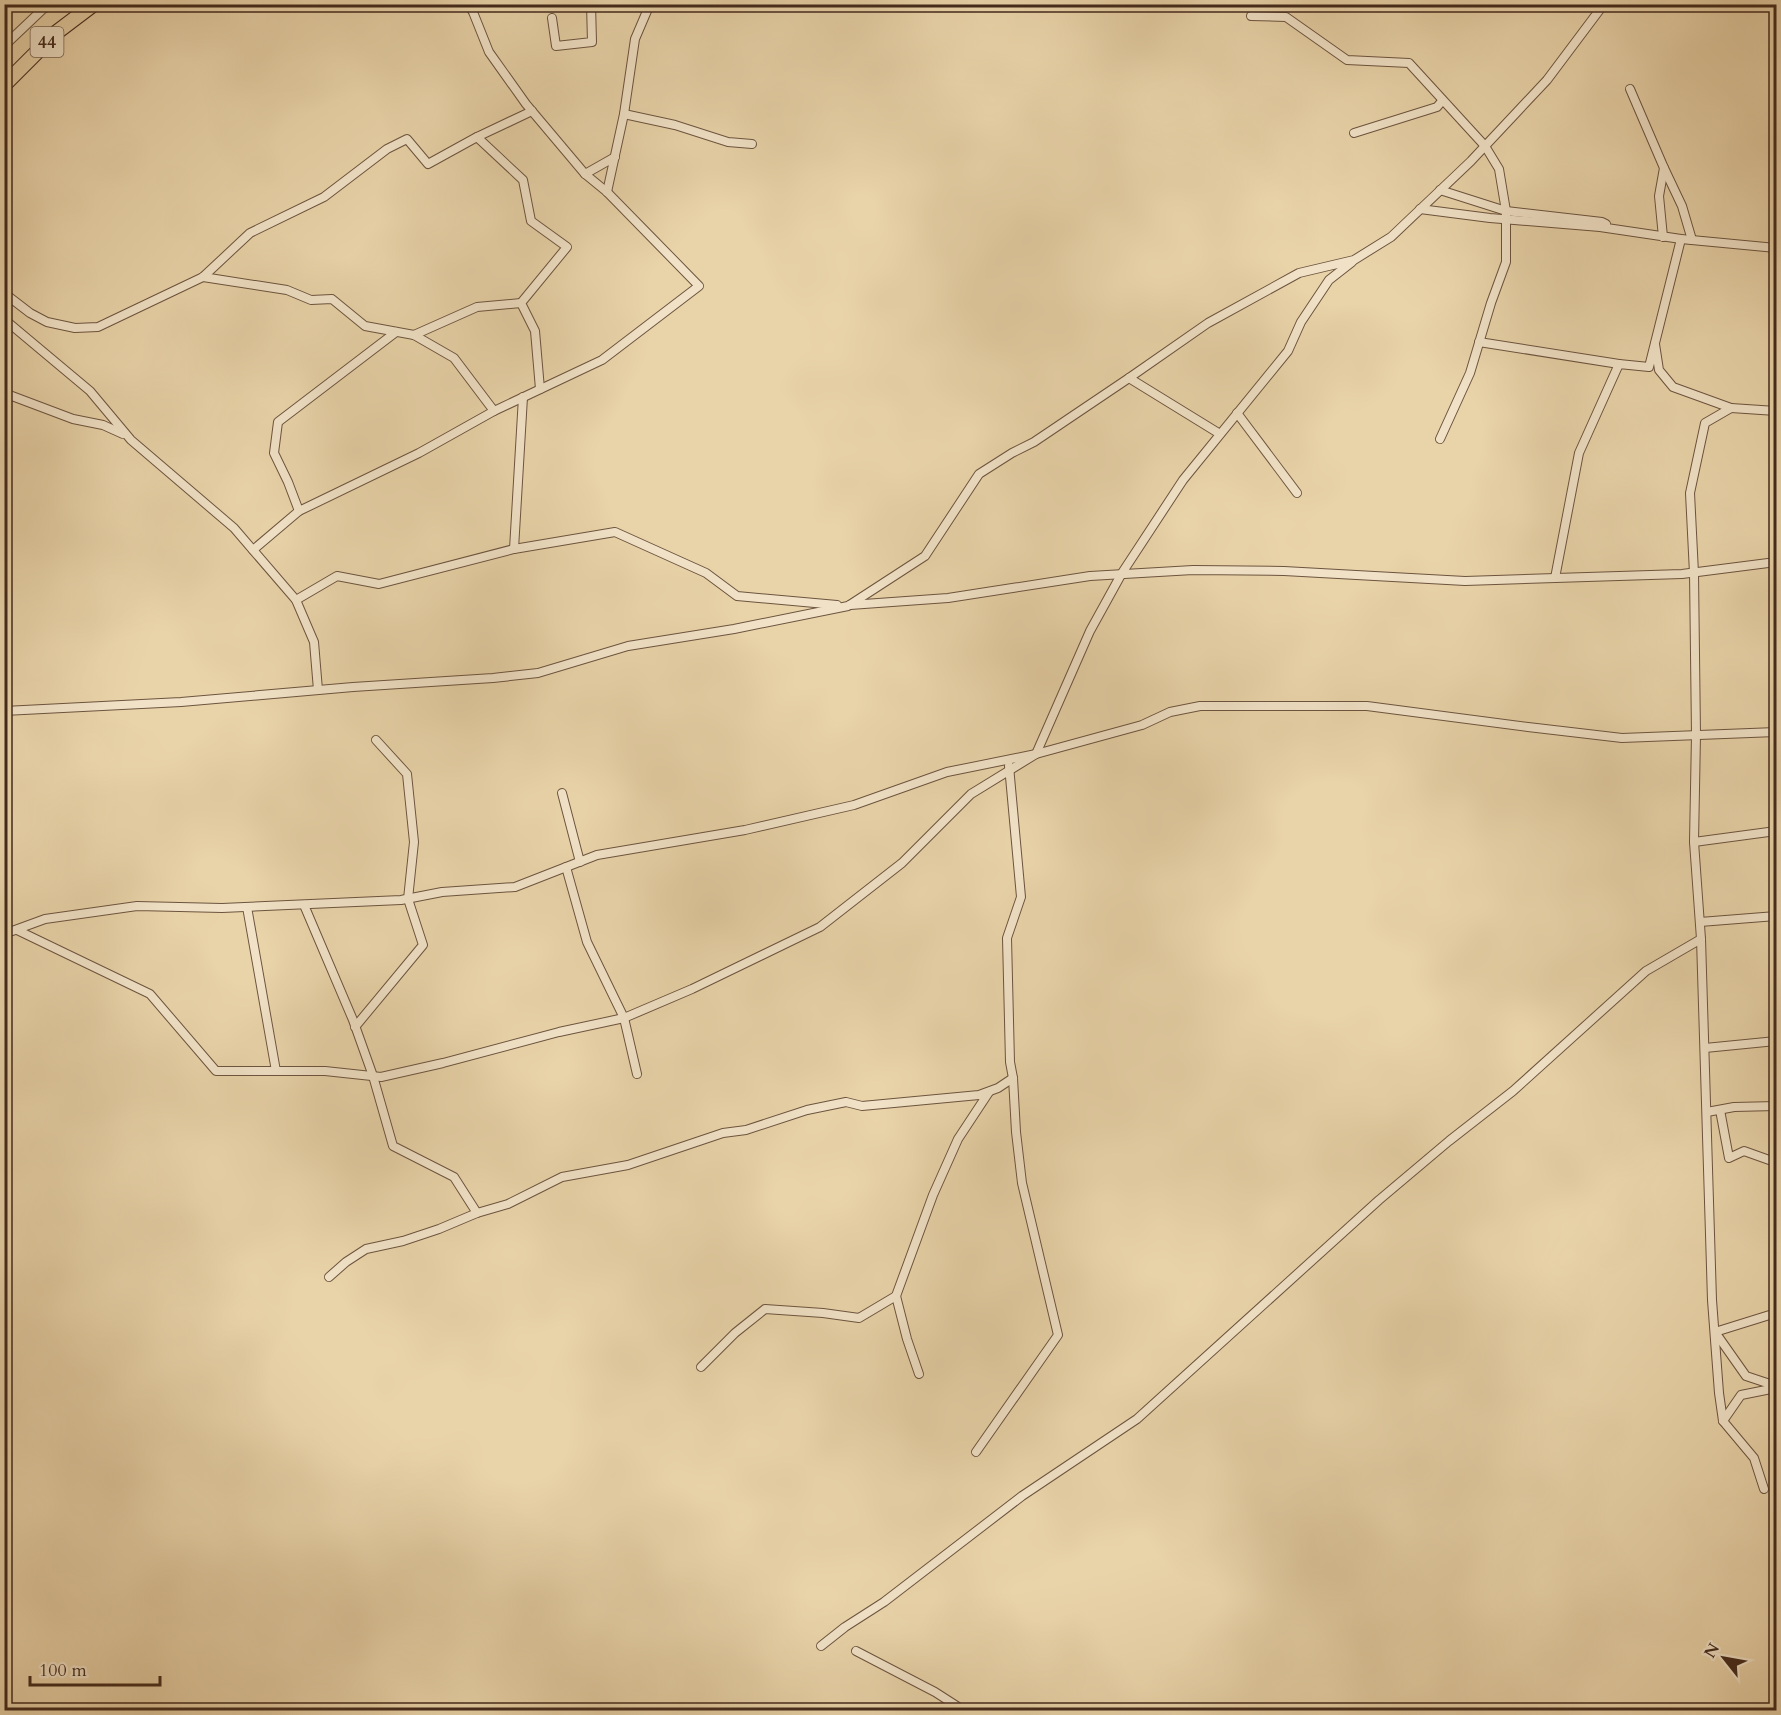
<svg xmlns="http://www.w3.org/2000/svg" width="1781" height="1715" viewBox="0 0 1781 1715" font-family="Cardo,serif">
<style>
.lines{fill:none;stroke-linecap:round;stroke-linejoin:round}
.minor-casing{stroke:#6c543f;stroke-width:10}
.primary-casing{stroke:#432a1c;stroke-width:16}
.minor{stroke:#f1e2c7;stroke-width:8}
.primary{stroke:#e9d3a9;stroke-width:14}
.labels{text-anchor:middle;stroke-width:4.5;stroke-linejoin:round;paint-order:stroke}
.shield{fill:#f1e2c7;stroke:#77614f;stroke-width:1.5}
.shield-label{font-size:18px;font-weight:bold;fill:#432a1c}
</style>
<rect width="100%" height="100%" fill="#e9d3a9"/>
<filter id="stains"><feTurbulence type="fractalNoise" baseFrequency=".00333" numOctaves="4"/><feColorMatrix values="0 0 0 0 .2 0 0 0 0 .09 0 0 0 0 .02 0 0 0 .5 -.17"/></filter>
<radialGradient id="worn" r=".72"><stop offset=".6" stop-color="#630" stop-opacity="0"/><stop offset="1" stop-color="#630" stop-opacity=".3"/></radialGradient>
<g class="lines">
<!-- minor casing -->
<g class="minor-casing">
<g id="minor">
<polyline points="1251,16 1286,17 1347,60 1409,63 1485,146 1499,169 1506,211 1506,262 1491,303 1470,373 1440,439"/>
<polyline points="552,18 556,46 592,42 591,4"/>
<polyline points="4,46 43,9 54,4"/>
<polyline points="1630,89 1664,168 1659,196 1663,237"/>
<polyline points="532,111 477,137 523,180 531,221 567,247 521,303 535,331 540,389"/>
<polyline points="624,114 675,125 728,142 752,144"/>
<polyline points="1354,133 1437,107 1442,101"/>
<polyline points="1664,168 1682,206 1692,240"/>
<polyline points="585,174 615,157"/>
<polyline points="1440,190 1506,211 1602,222 1606,224"/>
<polyline points="607,192 624,114 635,39 650,4"/>
<polyline points="1420,209 1490,218 1600,227 1681,239 1776,248"/>
<polyline points="203,277 287,290 311,300 332,299 365,326 414,335 454,358 494,411 602,360 699,286 607,192 585,174 526,104 489,52 473,12 468,4"/>
<polyline points="4,293 30,313 47,322 75,328 98,327 203,277 250,233 324,197 387,149 407,139 428,164 477,137"/>
<polyline points="4,319 90,391 131,440 234,528 296,600 314,642 318,690"/>
<polyline points="396,332 278,422 274,453 288,482 299,511 419,453 494,411"/>
<polyline points="414,335 477,307 521,303"/>
<polyline points="1479,342 1619,364"/>
<polyline points="1655,344 1659,370 1673,387 1731,408 1705,423 1690,493 1694,573 1696,735 1694,842 1701,939 1712,1300 1719,1393 1723,1421 1754,1458 1764,1489"/>
<polyline points="1129,378 1220,434"/>
<polyline points="4,393 73,419 103,425 123,434"/>
<polyline points="1731,408 1776,411"/>
<polyline points="1237,413 1297,493"/>
<polyline points="514,549 523,397"/>
<polyline points="253,550 299,511"/>
<polyline points="1555,578 1579,453 1619,364 1649,367 1681,239"/>
<polyline points="296,600 337,576 379,584 514,549 615,532 706,573 737,596 837,605"/>
<polyline points="850,605 948,598 1090,576 1193,570 1284,571 1465,581 1682,574 1776,562"/>
<polyline points="4,711 181,702 353,687 493,678 538,673 628,646 734,629 848,606 925,556 979,474 1012,453 1034,442 1129,378 1208,323 1299,273 1354,260 1391,237 1471,161 1547,80 1604,4"/>
<polyline points="562,793 580,862"/>
<polyline points="1694,842 1776,831"/>
<polyline points="566,867 587,942 624,1018 637,1074"/>
<polyline points="304,905 353,1020 373,1076 393,1146 454,1177 477,1213"/>
<polyline points="247,907 276,1071"/>
<polyline points="1700,922 1776,916"/>
<polyline points="17,930 150,994 216,1071 325,1071 381,1077 443,1063 559,1032 624,1018 692,989 820,927 902,863 971,794 1036,754 1090,631 1122,573 1183,480 1288,351 1301,322 1329,280 1352,262"/>
<polyline points="4,934 45,919 137,906 222,908 401,900 442,892 515,887 597,855 745,830 854,805 947,772 1036,754 1142,725 1170,712 1200,706 1367,706 1528,727 1622,738 1776,732"/>
<polyline points="355,1027 423,945 408,899 414,842 407,774 376,740"/>
<polyline points="1705,1048 1776,1041"/>
<polyline points="1720,1110 1729,1158 1744,1151 1772,1161 1776,1165"/>
<polyline points="1707,1112 1734,1107 1776,1106"/>
<polyline points="329,1277 346,1262 366,1249 403,1241 439,1229 477,1213 508,1204 562,1177 628,1165 723,1133 746,1130 807,1110 846,1102 862,1106 979,1095 998,1088 1013,1078"/>
<polyline points="896,1296 907,1339 919,1374"/>
<polyline points="1776,1313 1715,1332 1746,1376 1776,1386"/>
<polyline points="701,1367 735,1333 765,1309 823,1313 859,1318 896,1296 933,1195 958,1139 989,1092"/>
<polyline points="1723,1421 1741,1395 1776,1388"/>
<polyline points="976,1452 1058,1335 1022,1183 1016,1132 1013,1078 1010,1062 1007,938 1021,897 1009,766"/>
<polyline points="821,1646 845,1627 884,1602 1022,1496 1137,1419 1379,1200 1449,1141 1513,1091 1646,971 1701,939"/>
<polyline points="856,1651 935,1692 963,1710"/>
</g>
</g>
<!-- primary casing -->
<g class="primary-casing">
<polyline id="primary" points="4,85 57,32 94,4"/>
</g>
<!-- minor -->
<use href="#minor" class="minor"/>
<!-- primary -->
<use href="#primary" class="primary"/>
</g>
<g class="labels">
<!-- shield labels -->
<rect class="shield" x="30.5" y="27" width="33" height="30" rx="4.5"/>
<g class="shield-label">
<text x="47" y="48">44</text>
</g>
</g>
<!-- margin -->
<rect width="1781" height="1715" fill="none" stroke="#e9d3a9" stroke-width="24"/>
<rect x="6" y="6" width="1769" height="1703" fill="none" stroke="#432a1c" stroke-width="3"/>
<rect x="12" y="12" width="1757" height="1691" fill="none" stroke="#432a1c" stroke-width="1.5"/>
<!-- north arrow -->
<g transform="translate(1724 1658) rotate(301)" stroke="#f1e2c7" stroke-width="4.5" paint-order="stroke">
<path d="M0-4.5L10 22L0 15L-10 22Z" fill="#432a1c"/>
<text y="-9" font-size="16" font-weight="bold" text-anchor="middle" fill="#432a1c">N</text>
</g>
<!-- scale -->
<path d="M30 1676v9h130v-9" fill="none" stroke="#432a1c" stroke-width="3"/>
<text x="39" y="1676" font-size="18" fill="#432a1c" stroke="#f1e2c7" stroke-width="4.5" paint-order="stroke">100 m</text>
<rect width="100%" height="100%" filter="url(#stains)"/>
<rect width="100%" height="100%" fill="url(#worn)"/>
</svg>
